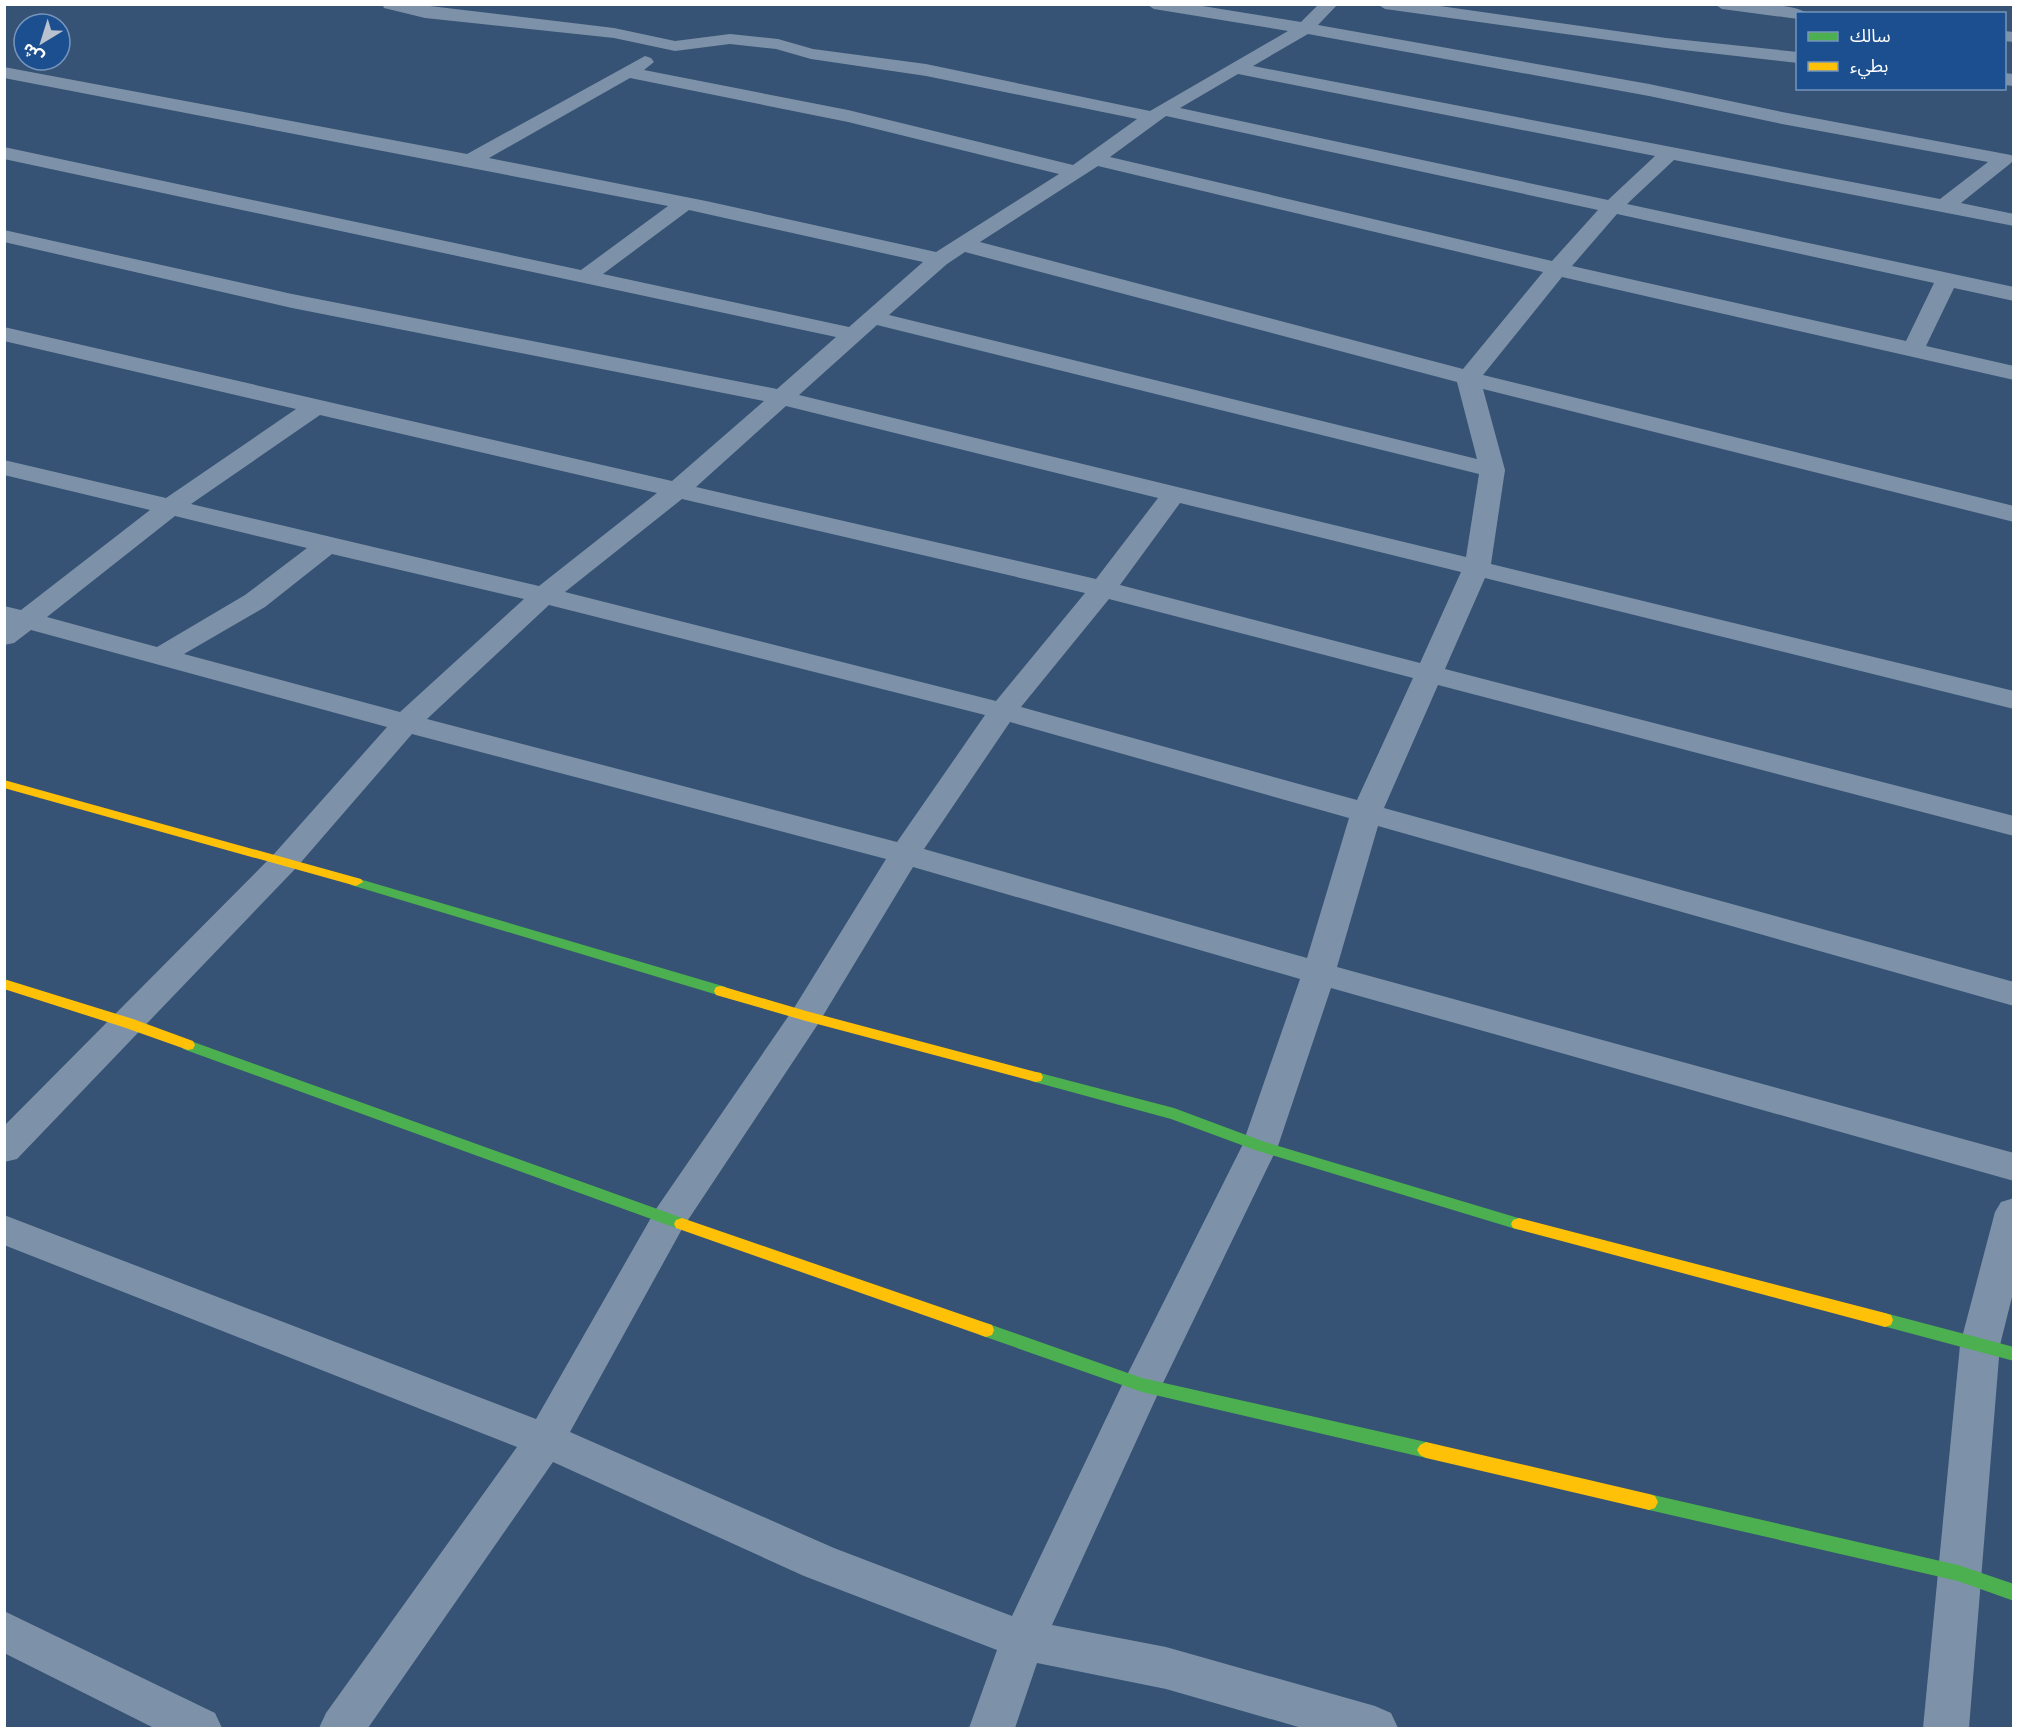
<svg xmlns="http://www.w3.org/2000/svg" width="2018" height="1733" viewBox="0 0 2018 1733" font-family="Raleway,'Noto Sans Arabic',sans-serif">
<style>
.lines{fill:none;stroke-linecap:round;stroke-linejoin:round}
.street{fill:#7d92a8;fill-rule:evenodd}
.fast{fill:#4caf50;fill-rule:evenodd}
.slow{fill:#ffc107;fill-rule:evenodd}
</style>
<rect width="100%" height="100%" fill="#365274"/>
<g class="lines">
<!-- street -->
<g class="street">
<path d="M382 4H413L614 28 675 41 730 34 778 39 813 49 926 64 1150 111 1288 31 1154 9 1146 4H1190L1301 22 1319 4H1338L1318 25 1649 84 1782 112 2011 155 2014 158 2011 163 1961 203 2014 214V226L1674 160 1627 204 2014 287V301L1954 288 1926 346 2014 366V380L1562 277 1483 375 2014 506V522L1483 389 1505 470 1491 564 2014 691V709L1485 578 1445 669 2014 816V836L1438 685 1384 808 2014 982V1006L1378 826 1337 967 2014 1153V1181L1331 988 1278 1146 1162 1385 1052 1625 1166 1647 1375 1706 1391 1713 1398 1728H1302L1166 1689 1037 1663 1015 1728H969L997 1650 804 1576 553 1462 368 1728H319L326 1713 517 1447 4 1245V1215L536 1419 656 1209 794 1008 886 859 412 734 296 868 17 1159 4 1162V1126L274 854 387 727 31 630 14 643 4 645V606L21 610 150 510 4 475V460L166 498 296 409 4 341V327L672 481 764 401 292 308 4 242V230L292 294 777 389 836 337 4 159V147L581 270 668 206 4 78V67L467 154 645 56 651 58 654 62 644 70 848 110 1073 165 1137 119 926 76 811 59 776 49 730 44 675 51 614 38 425 18 384 8ZM1308 34 1649 96 1782 124 1988 162 1940 199 1253 66ZM1238 74 1655 156 1608 200 1180 108ZM630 78 848 122 1059 174 936 252 706 201 489 158ZM1166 116 1598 210 1552 261 1110 157ZM1098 166 1543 272 1463 369 980 242ZM689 210 923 262 849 327 603 274ZM1617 214 1934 283 1906 341 1572 266ZM965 252 1457 382 1477 459 889 315 947 264ZM877 325 1479 474 1466 557 799 395ZM786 406 1158 498 1096 579 696 487ZM320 415 657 493 539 586 191 504ZM682 499 1085 593 996 701 565 592ZM1180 503 1461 572 1420 663 1120 585ZM175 516 307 548 245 595 157 647 47 617ZM332 554 524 599 400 712 184 654 265 607ZM1109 599 1413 678 1357 800 1021 707ZM549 605 985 715 897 842 427 719ZM1010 722 1349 818 1307 958 924 849ZM913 867 1300 979 1242 1146 1122 1385 1012 1616 834 1548 570 1432 682 1229 818 1024Z"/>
<polygon points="1377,4 1426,4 1666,38 1798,52 1798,63 1666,48 1385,9"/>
<path d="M1714 4C1732 4 1797 2 1807 14H1798V19L1722 9Z"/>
<polygon points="2004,31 2014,32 2014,42 2004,41"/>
<polygon points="2004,73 2014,74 2014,86 2004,85"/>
<polygon points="2014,1198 2014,1289 2000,1345 1969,1728 1923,1728 1960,1345 1995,1212 2001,1202"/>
<polygon points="4,1611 215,1713 222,1728 154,1728 4,1653"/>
</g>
<!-- fast -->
<g class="fast">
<polygon points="356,878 726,987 728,991 726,995 721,996 351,885 349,882"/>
<polygon points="188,1040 688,1220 690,1224 688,1228 682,1230 676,1228 183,1049 181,1045 183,1041"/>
<polygon points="1036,1072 1174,1108 1265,1142 1525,1220 1527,1224 1525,1228 1519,1230 1255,1150 1171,1119 1031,1081 1029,1077 1031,1073"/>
<polygon points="1885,1313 2014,1347 2014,1361 1879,1325 1877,1320 1879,1315"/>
<polygon points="986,1323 1142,1378 1426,1442 1432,1445 1435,1450 1432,1455 1426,1458 1142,1392 980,1335 978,1330 980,1325"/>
<polygon points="1649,1494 1958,1565 2014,1584 2014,1601 1958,1581 1649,1510 1643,1508 1640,1502 1643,1496"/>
</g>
<!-- slow -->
<g class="slow">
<polygon points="4,780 361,879 363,882 356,886 4,788"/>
<polygon points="4,979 133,1019 193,1041 195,1045 193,1049 188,1050 123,1027 4,989"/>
<polygon points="721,986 806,1011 1036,1072 1041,1073 1043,1077 1041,1081 1036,1082 806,1021 716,995 714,991 716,987"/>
<polygon points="682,1218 992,1325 994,1330 992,1335 986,1337 676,1228 674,1224 676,1220"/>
<polygon points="1519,1218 1885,1313 1891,1315 1893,1320 1891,1325 1885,1327 1513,1228 1511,1224 1513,1220"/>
<polygon points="1426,1442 1649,1494 1655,1496 1658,1502 1655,1508 1649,1510 1426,1458 1420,1455 1417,1450 1420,1445"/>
</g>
</g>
<!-- border -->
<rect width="2018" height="1733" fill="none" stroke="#ffffff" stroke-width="12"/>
<!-- legend -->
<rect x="1796" y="12" width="210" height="78" fill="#1b4f8f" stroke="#7695bc" stroke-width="1.5"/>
<rect x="1808" y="32" width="30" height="9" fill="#4caf50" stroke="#7695bc" stroke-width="1.5"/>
<text x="1850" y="42" font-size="18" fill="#ffffff">سالك</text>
<rect x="1808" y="62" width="30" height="9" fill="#ffc107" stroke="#7695bc" stroke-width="1.5"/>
<text x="1850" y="72" font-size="18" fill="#ffffff">بطيء</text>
<!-- north arrow -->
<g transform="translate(42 42) rotate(218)"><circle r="28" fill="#1b4f8f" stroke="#7695bc" stroke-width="1.5"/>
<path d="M0-4.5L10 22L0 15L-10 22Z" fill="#b9c2ce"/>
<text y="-9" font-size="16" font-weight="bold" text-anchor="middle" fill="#ffffff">ش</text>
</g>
</svg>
